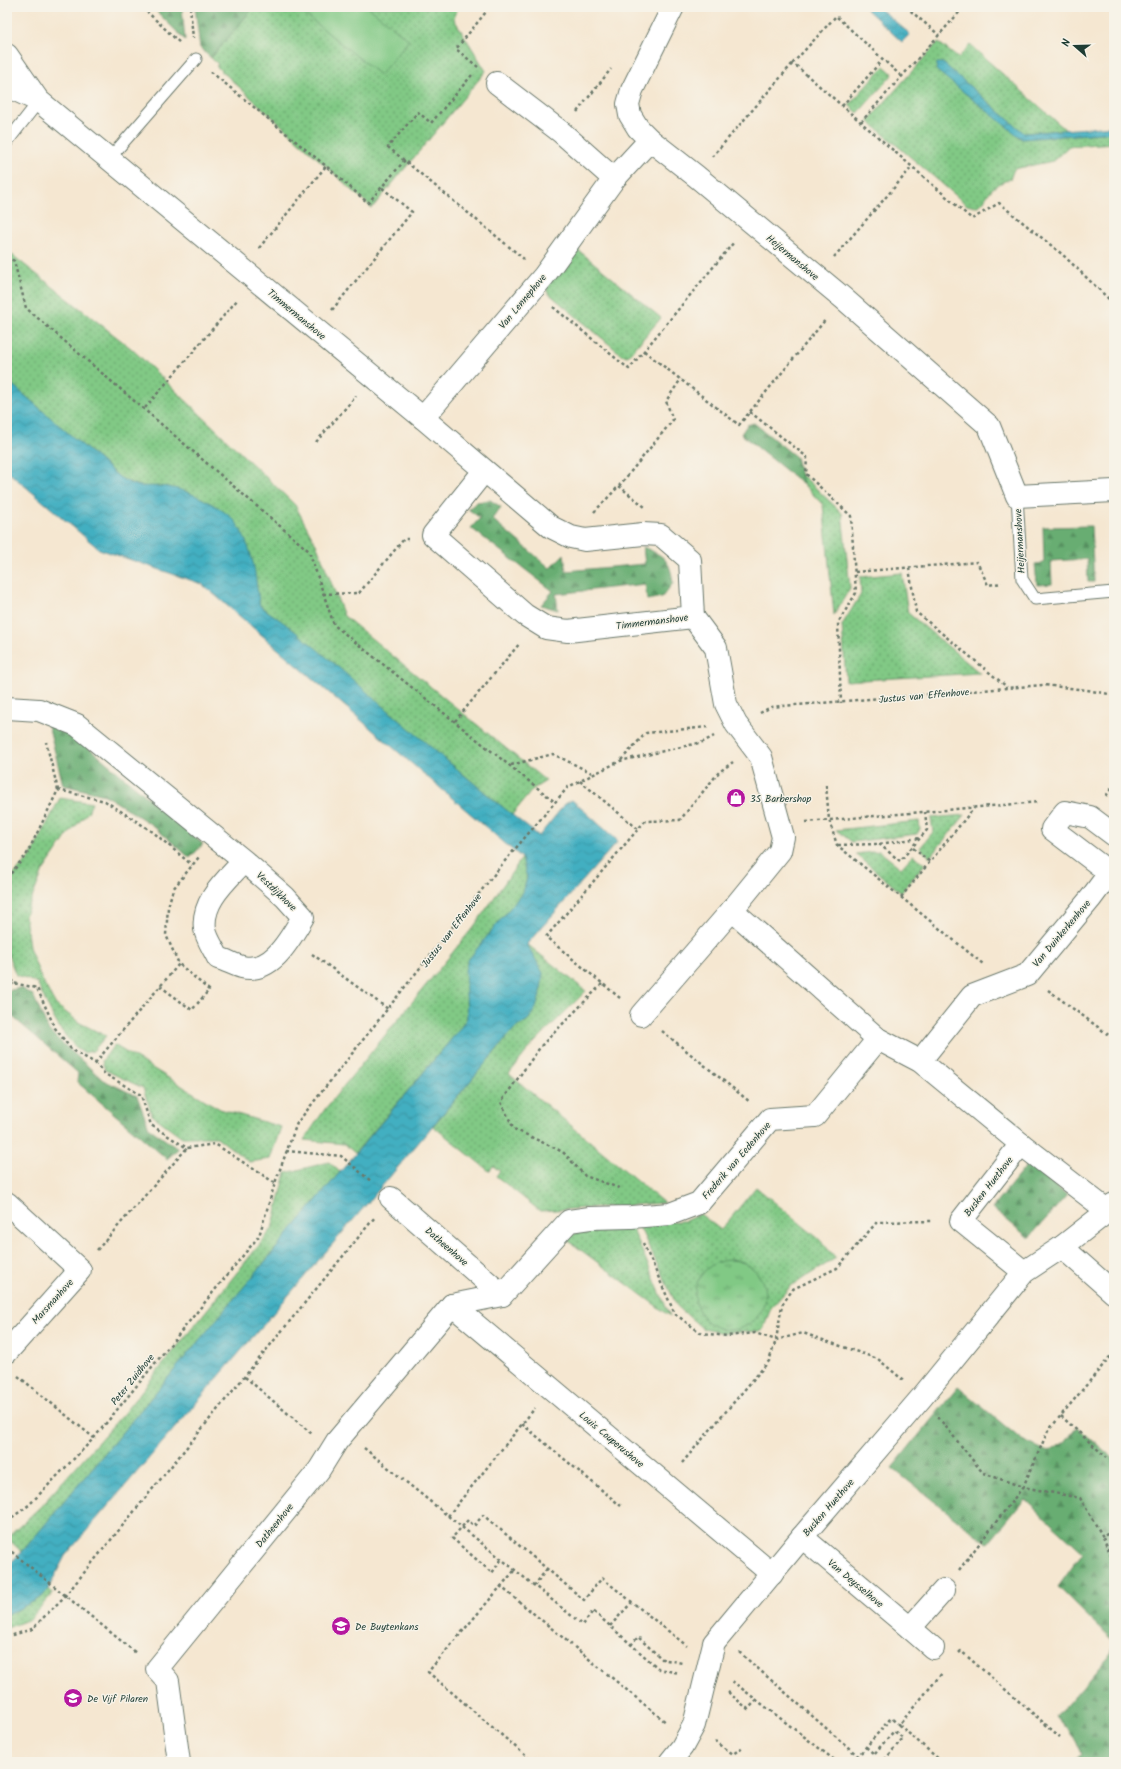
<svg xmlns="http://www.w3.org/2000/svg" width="1121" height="1769" viewBox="0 0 1121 1769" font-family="Kalam,sans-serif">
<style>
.grass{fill:url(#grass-dots);stroke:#50835c;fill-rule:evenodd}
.forest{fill:url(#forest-firs);stroke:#447553}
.park{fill:url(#park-tufts);stroke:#50835c}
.pitch{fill:#81c985;stroke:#50835c}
.water{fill:url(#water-waves);stroke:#31767a}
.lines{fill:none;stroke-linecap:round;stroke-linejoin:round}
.service-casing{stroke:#6a786b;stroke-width:13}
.minor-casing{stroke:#6a786b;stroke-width:24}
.path{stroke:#6a786b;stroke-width:2.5;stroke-dasharray:3 3;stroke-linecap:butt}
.service{stroke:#fff;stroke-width:11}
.minor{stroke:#fff;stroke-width:22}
.labels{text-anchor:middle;stroke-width:3;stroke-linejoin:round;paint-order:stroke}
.street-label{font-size:10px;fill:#1f3d34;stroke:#f7f3e8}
.poi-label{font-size:10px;fill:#1f3d34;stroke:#f7f3e8;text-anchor:start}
</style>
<defs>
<pattern id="grass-dots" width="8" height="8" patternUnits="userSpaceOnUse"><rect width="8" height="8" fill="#81c985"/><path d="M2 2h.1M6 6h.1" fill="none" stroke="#69a46e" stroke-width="1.8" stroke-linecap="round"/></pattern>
<pattern id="forest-firs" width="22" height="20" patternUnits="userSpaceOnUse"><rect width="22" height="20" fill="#68ad72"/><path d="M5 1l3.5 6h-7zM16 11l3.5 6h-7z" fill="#558e5e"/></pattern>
<pattern id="park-tufts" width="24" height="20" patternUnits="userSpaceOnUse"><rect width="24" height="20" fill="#81c985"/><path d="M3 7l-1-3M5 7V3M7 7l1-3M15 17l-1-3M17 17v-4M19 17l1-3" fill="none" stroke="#69a46e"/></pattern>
<pattern id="water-waves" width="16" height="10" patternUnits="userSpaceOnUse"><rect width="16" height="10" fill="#43afc1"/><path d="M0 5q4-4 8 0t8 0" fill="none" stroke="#37909e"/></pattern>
</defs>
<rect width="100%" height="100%" fill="#f7f3e8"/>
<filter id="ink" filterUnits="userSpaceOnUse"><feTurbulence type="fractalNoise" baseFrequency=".025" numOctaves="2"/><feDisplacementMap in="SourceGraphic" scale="8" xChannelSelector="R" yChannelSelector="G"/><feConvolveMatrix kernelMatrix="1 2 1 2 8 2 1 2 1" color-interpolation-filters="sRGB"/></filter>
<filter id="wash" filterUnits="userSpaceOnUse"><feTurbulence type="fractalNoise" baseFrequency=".012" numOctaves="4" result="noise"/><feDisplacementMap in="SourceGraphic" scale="16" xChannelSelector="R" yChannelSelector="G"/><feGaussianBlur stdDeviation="0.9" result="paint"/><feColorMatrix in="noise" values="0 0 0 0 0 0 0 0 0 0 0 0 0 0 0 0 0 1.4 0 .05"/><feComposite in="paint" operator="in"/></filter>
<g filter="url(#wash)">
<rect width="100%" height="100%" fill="#f5e7d1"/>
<!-- grass -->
<g class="grass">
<polygon points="254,7 458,7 454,19 486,71 372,208 216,66 218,64 211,58"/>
<path d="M938 42 958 58 970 45 1066 130 1024 133 943 63 1021 139 1114 132V143L1069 146 1053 161 1014 169 1010 179C1005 181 997 184 993 188 983 198 985 210 967 205L868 121Z"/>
<polygon points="884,66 893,74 858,113 849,105"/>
<polygon points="577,249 661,318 628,356 622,355 547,292 547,284"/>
<path d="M7 251 132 349 295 505 318 548 344 616 546 781 533 789 512 815 276 617 260 606 257 591 169 487C148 487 137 488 119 477L7 380Z"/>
<polygon points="801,474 842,513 850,588 834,615 823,505 803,484"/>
<polygon points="902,573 908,613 980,673 846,681 842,625 861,594 860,577"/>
<path d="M60 798 92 803 88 812 67 836 43 871 25 915 29 947 41 978 56 1005 80 1023 106 1036 93 1051 83 1053C59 1035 49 1009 37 983L16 975 7 952V882L30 857Z"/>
<polygon points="965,815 930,857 920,848 933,832 931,818"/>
<polygon points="919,821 920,829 917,834 852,842 836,830"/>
<polygon points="879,851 901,868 913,855 925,864 901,893 856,854"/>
<polygon points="522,858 527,878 523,892 468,960 467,1018 459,1030 355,1153 344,1144 304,1140 325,1109 475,925"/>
<polygon points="527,944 586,991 531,1046 509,1074 664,1203 540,1211 496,1176 500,1171 493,1166 489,1171 433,1126 514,1029 528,1020 533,958"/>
<polygon points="114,1045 220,1109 281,1127 270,1159 249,1162 217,1137 182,1137 152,1115 143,1088 105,1070 102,1061"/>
<polygon points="329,1162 340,1172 22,1552 7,1538 40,1507 123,1414 272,1229 286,1173"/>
<path d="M756 1187 819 1239 836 1258 791 1286 771 1308 762 1331 724 1333 703 1329 677 1306 637 1222 685 1221 700 1214 721 1230ZM732 1259 743 1262 752 1268 761 1311C753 1322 745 1327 732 1330Z"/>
<polygon points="630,1223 670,1316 566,1239 587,1226"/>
<polygon points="48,1589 53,1593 30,1619 7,1628 7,1615 42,1597"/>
</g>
<!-- forest -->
<g class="forest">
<polygon points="152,7 182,7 185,40"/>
<polygon points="195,7 254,7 211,58 200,48"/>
<polygon points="754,423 796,457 803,484 741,434 747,425"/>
<path d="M490 500 501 507 492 519 550 568 564 554 566 571 645 564 643 547C664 556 670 559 673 583L662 597 647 600 645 584 556 594 558 610 541 605 553 591 471 528 480 518 468 509 477 502Z"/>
<polygon points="1091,526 1094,582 1088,582 1087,559 1051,561 1052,584 1037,585 1035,564 1044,563 1043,527"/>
<polygon points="48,724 75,736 203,844 190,858 152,825 105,795 63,785"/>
<polygon points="20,988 33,995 49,1031 103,1080 137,1096 149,1128 178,1149 167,1159 77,1082 78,1073 7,1012 7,991"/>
<polygon points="1028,1164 1067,1195 1029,1238 992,1208"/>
<polygon points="958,1387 1022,1440 1048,1452 1065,1442 1077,1427 1114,1459 1114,1762 1075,1762 1082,1754 1076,1740 1056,1717 1109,1656 1114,1642 1058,1587 1083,1552 1025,1499 988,1544 892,1468"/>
</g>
<!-- park -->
<circle class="park" cx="730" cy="1295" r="35"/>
<!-- pitch -->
<polygon class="pitch" points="296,7 368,7 409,40 380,75"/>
<!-- water -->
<g class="water">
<polygon points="864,7 878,7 910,34 902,42"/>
<polygon points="937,63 943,63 1024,133 1114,126 1114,132 1022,139 936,70"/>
<path d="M7 380 119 477C141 491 145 484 168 487 189 490 218 505 233 519 239 524 248 545 250 552 256 569 256 588 260 606 298 631 332 662 367 692 424 741 480 790 539 836L565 804 572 800 618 841 527 944 543 973 541 992 536 1008 528 1020 514 1029 372 1198 65 1556 48 1589 42 1597 7 1615V1566L22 1552 459 1030 467 1018 465 970 468 960 523 892 527 878 522 858 202 584 99 549 7 471Z"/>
</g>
</g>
<g filter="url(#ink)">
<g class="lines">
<!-- service casing -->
<g class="service-casing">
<g id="service">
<polyline points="7,142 39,101"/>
<polyline points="109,159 196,59"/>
<polyline points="1017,496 1022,579 1035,599 1114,592"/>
</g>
</g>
<!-- minor casing -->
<g class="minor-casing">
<g id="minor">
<polyline points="673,7 632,90 628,104 630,115 638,128 650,140 696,176 843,298 989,426 1017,496 1114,491"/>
<polyline points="7,55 38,100"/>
<polyline points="497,83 561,132 614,179"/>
<polyline points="7,86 39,101 423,418 551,527 571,537 585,540 643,534 661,535 690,560 693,617 568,631 546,628 525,615 433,535 484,471"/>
<polyline points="423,418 544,276 614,179 650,140"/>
<path d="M7 708 39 710 77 725 244 861 285 897 303 917C290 939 272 974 242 967 234 965 226 960 218 958 214 949 206 938 205 929 201 901 227 880 244 861"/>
<polyline points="1110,873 1052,829 1065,812 1090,817 1114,835"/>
<polyline points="732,910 878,1039 920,1061 1021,1144 1108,1211"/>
<polyline points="641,1015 732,910 780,851 783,837 761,757 736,724 726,704 716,648 693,617"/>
<polyline points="920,1061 972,996 1027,975 1091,898 1114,867"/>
<polyline points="1021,1144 961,1221 1024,1272"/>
<polyline points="391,1198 502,1295"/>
<polyline points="7,1203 80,1270 7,1352"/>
<polyline points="1062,1247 1114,1293"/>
<polyline points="452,1305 502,1295 569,1221 590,1218 631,1217 670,1214 699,1203 770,1119 815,1116 878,1039"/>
<polyline points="452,1305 772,1574"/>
<polyline points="802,1537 910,1628 944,1590"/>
<polyline points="910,1628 933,1648"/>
<polyline points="179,1762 168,1681 157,1669 319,1470 337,1441 452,1305"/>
<polyline points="670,1762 682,1747 694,1725 714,1643 802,1537 922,1397 1024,1272 1062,1247 1108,1211 1114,1204"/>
</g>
</g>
<!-- path -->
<g class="path">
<polyline points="142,7 181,44"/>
<polyline points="190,7 193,38"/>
<polyline points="906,7 939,35"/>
<polyline points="478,67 456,49 490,7"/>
<polyline points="211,72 326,166 368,203 405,160"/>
<polyline points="472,75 431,123 418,112 388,147 524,259"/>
<polyline points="901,76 836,16 793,63 972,219 999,203 1063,255 1114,304"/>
<polyline points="842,106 883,59"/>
<polyline points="577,112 611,69"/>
<polyline points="861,122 964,7"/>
<polyline points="712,157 793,63"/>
<polyline points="259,248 326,166"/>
<polyline points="7,256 14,261 26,308 309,551 334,625 555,802"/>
<polyline points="834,257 912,167"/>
<polyline points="553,307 629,369 734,242"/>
<polyline points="332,310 412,212 381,187"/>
<polyline points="644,351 739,425 826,319"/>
<polyline points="145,408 238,299"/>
<polyline points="750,412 807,457 806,474 851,516 856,593 838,623 841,703"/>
<polyline points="316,442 356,396"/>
<polyline points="619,486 645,507"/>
<polyline points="594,512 619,486 673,420 666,401 681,379"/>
<polyline points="909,568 916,612 1007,687"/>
<polyline points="855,572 977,562 988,585 1002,583"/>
<polyline points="323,594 359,593 404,539 408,539"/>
<polyline points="760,713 771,707 1044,685 1087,690 1114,695"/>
<polyline points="455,721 520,643"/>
<polyline points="621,760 646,733 708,727"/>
<polyline points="511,765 553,754 592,773"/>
<polyline points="580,781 638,829"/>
<polyline points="826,785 829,820 837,845 983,964"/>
<polyline points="58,790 105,801 153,832 192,865"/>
<polyline points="1106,796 1114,785"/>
<polyline points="806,822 1038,802"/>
<polyline points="879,844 900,861 927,830 925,812"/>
<polyline points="838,845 879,844 920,838"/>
<polyline points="913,848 930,862"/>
<polyline points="7,878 27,854 58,790 46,742"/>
<polyline points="901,897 974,808"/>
<polyline points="312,954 388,1009"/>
<polyline points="7,968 13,983 37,988 55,1028 71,1049 95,1063 105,1074 141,1095 151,1125 187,1148 215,1144 275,1183"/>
<polyline points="602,984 541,1046 501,1102 514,1129 563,1152 585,1176 619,1188 620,1190"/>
<polyline points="160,986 192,1010 209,990 179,964 166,935 168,907 173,889 199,857"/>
<polyline points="7,989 13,983"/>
<polyline points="1048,990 1114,1039"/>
<polyline points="620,998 546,937 645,821 680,820 719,772 733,762"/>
<polyline points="662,1031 750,1102"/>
<polyline points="95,1063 179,964"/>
<polyline points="286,1151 341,1156 372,1182"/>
<polyline points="643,1243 675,1314 701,1333 727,1336 755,1333 776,1340 803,1333 878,1359 903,1380"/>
<polyline points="97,1250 187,1148"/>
<polyline points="1114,1352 1048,1431 1023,1487 1080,1498 1103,1537 1114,1529"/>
<polyline points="18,1376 94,1438"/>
<polyline points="245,1377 312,1434"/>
<polyline points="1061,1416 1106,1457"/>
<polyline points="938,1417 983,1473 1023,1487 959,1570"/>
<polyline points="522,1424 621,1506"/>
<polyline points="364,1448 583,1625 593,1611 659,1669 679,1673"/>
<polyline points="682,1463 769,1361 776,1340 782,1305 793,1289 837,1268 877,1222 934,1221"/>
<polyline points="448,1516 535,1408"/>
<polyline points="7,1521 29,1505 94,1438 259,1236 275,1183 297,1123 504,862 568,787 620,761 703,742 714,736"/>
<polyline points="1103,1537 1114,1562"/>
<polyline points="7,1548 136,1653"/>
<polyline points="501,1560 492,1573 452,1538 468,1520 474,1526 483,1515 584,1600 602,1578 687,1646"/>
<polyline points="514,1571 428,1672 533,1762"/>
<polyline points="500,1586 667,1723"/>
<polyline points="534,1586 547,1569"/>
<polyline points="610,1626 632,1602"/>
<polyline points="7,1637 32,1629 65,1596 375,1217"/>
<polyline points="631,1645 638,1637 662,1659 682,1663"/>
<polyline points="739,1652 858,1756"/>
<polyline points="959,1653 961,1651 1060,1737"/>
<polyline points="732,1681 837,1762"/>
<polyline points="728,1692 748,1709 757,1700"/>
<polyline points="899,1725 942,1762"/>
<polyline points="715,1741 733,1754 744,1746"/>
<polyline points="866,1747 874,1754 894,1731 903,1738 883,1762"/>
<polyline points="853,1762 891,1718 899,1725 943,1672"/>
</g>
<!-- service -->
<use href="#service" class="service"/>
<!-- minor -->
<use href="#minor" class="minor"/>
</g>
</g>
<!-- icons -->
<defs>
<g id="shop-disc" transform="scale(1)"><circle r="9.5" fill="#b5179e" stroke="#f7f3e8"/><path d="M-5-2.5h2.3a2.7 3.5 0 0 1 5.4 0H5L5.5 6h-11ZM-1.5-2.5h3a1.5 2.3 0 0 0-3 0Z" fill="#fff"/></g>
<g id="school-disc" transform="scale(1)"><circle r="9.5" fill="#b5179e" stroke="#f7f3e8"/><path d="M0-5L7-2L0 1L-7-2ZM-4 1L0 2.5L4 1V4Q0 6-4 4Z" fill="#fff"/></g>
</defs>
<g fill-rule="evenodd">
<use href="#shop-disc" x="736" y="798"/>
<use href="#school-disc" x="341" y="1626"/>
<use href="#school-disc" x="73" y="1698"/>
</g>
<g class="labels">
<!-- street labels -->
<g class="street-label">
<text transform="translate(793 257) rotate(40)" y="4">Heijermanshove</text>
<text transform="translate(522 301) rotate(-50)" y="4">Van Lennephove</text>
<text transform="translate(297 314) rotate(40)" y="4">Timmermanshove</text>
<text transform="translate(1019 541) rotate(-93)" y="4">Heijermanshove</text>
<text transform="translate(652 621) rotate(-7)" y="4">Timmermanshove</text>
<text transform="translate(924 695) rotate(-5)" y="4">Justus van Effenhove</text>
<text transform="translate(277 891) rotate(44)" y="4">Vestdijkhove</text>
<text transform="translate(451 930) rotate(-52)" y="4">Justus van Effenhove</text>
<text transform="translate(1061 933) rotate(-50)" y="4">Van Duinkerkenhove</text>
<text transform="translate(736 1160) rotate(-49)" y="4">Frederik van Eedenhove</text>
<text transform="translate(988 1186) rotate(-52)" y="4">Busken Huethove</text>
<text transform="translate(447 1246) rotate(41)" y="4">Datheenhove</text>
<text transform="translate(52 1301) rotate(-48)" y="4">Marsmanhove</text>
<text transform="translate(132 1379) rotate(-51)" y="4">Peter Zuidhove</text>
<text transform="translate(612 1439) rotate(40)" y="4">Louis Couperushove</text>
<text transform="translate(828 1507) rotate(-49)" y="4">Busken Huethove</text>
<text transform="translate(274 1525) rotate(-51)" y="4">Datheenhove</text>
<text transform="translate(856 1583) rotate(40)" y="4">Van Deysselhove</text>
</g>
<!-- poi labels -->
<g class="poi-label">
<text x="750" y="802">3S Barbershop</text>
<text x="355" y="1630">De Buytenkans</text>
<text x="87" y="1702">De Vijf Pilaren</text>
</g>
</g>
<!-- margin -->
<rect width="1121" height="1769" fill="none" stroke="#f7f3e8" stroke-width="24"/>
<!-- north arrow -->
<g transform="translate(1075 46) rotate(290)" stroke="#f7f3e8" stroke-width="3" paint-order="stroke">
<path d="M0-3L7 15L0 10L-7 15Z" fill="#1f3d34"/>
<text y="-6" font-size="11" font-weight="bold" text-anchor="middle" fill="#1f3d34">N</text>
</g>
</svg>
